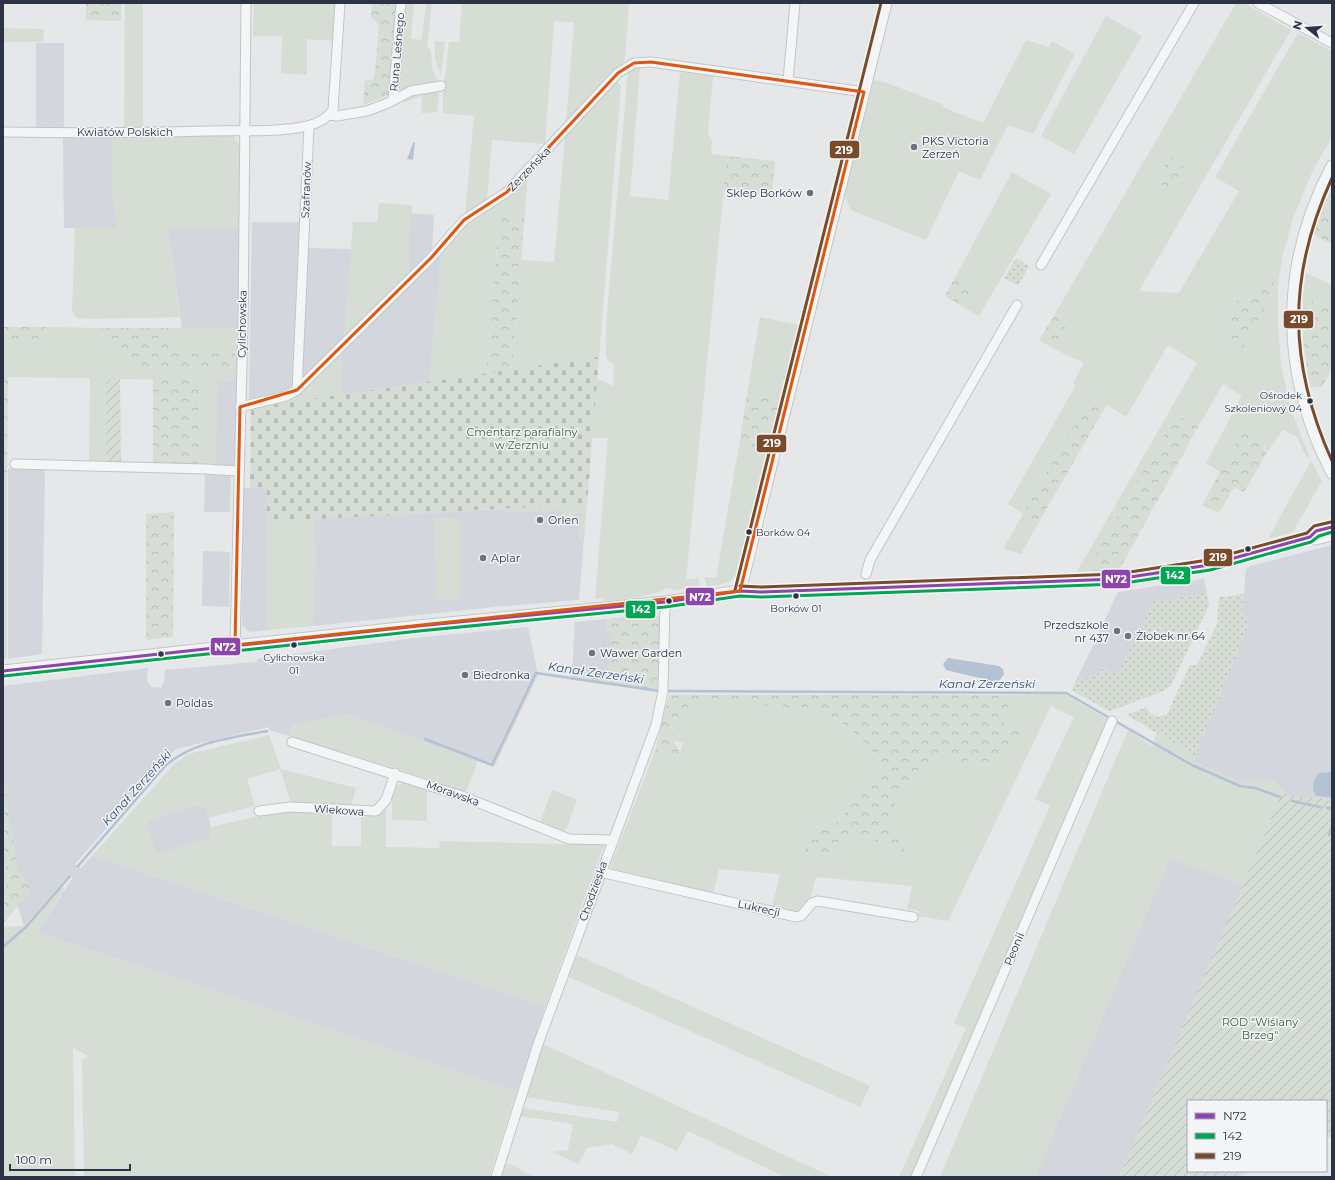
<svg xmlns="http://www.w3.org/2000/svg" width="1335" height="1180" viewBox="0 0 1335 1180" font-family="Montserrat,sans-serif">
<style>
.built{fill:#d3d6dc}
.grass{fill:#d5ddd5;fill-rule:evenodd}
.forest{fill:url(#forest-crowns)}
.cemetery{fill:url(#cemetery-stones)}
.park{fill:url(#park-dots)}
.garden{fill:url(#garden-furrows)}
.water{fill:#b4c2d4}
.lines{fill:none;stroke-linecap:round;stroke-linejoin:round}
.stream{stroke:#b4c2d4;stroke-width:2.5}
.minor-casing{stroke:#c3c5c7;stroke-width:11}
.tertiary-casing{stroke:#c3c5c7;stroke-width:13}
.minor{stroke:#f4f5f6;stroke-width:9}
.tertiary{stroke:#f4f5f6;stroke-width:11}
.bus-1-casing{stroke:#f3f5f8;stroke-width:6}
.bus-2-casing{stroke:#f3f5f8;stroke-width:6}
.bus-3-casing{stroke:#f3f5f8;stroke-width:6}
.bus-1{stroke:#8e44ad;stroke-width:3}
.bus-2{stroke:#00a651;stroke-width:3}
.bus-3{stroke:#7a4b2a;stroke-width:3}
.marked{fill:none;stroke:#df570f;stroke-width:3;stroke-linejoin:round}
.poi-dot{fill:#6c727e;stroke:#f3f5f8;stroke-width:1.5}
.bus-dot{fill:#2b3344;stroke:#f3f5f8;stroke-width:1.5}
.labels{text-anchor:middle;stroke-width:3;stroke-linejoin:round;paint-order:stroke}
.bus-label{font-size:10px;fill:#2b3344;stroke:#f3f5f8}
.street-label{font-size:11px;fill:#2b3344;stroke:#f3f5f8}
.poi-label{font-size:11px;fill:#2b3344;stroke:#f3f5f8;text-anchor:start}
.park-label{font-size:11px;fill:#3e5f38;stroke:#f3f5f8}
.water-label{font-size:12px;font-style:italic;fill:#354f78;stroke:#f3f5f8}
.line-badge{stroke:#f3f5f8;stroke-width:1.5}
.badge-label{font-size:11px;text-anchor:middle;font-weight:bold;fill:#fff}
</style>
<defs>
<pattern id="forest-crowns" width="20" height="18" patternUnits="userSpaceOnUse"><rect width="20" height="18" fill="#d5ddd5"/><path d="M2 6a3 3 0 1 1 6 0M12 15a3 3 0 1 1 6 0" fill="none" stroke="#b7beb8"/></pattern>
<pattern id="cemetery-stones" width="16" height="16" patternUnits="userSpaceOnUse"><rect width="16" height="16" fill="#d5ddd5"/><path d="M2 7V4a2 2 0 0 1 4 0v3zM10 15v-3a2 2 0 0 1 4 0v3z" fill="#b7beb8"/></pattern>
<pattern id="park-dots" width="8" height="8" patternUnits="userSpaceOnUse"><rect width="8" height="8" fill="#d5ddd5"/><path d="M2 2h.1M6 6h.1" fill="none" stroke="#b7beb8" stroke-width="1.8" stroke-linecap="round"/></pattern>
<pattern id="garden-furrows" width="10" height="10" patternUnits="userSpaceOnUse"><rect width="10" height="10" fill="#d5ddd5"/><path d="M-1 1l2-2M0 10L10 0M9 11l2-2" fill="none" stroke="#b7beb8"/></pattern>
</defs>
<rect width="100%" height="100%" fill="#e5e7e9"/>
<!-- built -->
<g class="built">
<rect x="36" y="43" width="28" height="86"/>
<polygon points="112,136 112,194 118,229 64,228 63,137"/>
<polygon points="411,213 434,215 432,252 408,277"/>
<polygon points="252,222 299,222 292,387 290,390 249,399"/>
<polygon points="168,228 239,229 238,328 182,328"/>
<polygon points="307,248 351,249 344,342 305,377 302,375"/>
<polygon points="441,253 429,382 340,395 342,352"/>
<polygon points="218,380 238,381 235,468 215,467"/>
<polygon points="45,468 42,654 8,659 8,469"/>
<polygon points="205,472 231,474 230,512 204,512"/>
<polygon points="267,487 267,630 249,632 242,625 243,488"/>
<polygon points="504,509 512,512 562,511 571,522 573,514 582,514 579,538 584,538 579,600 504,606 314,626 315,519"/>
<polygon points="1332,545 1332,800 1288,796 1275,781 1239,782 1194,762 1195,756 1249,623 1242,613 1246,569 1251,566"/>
<polygon points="203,551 230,552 229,607 202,606"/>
<polygon points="1204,579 1209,605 1171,685 1163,691 1109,711 1072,690 1118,592"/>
<polygon points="607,619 606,634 612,634 608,677 572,672 575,622"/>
<polygon points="528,627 538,675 494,767 347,714 292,725 289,736 269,730 269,727 176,749 75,864 81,868 92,856 545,1007 517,1091 37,932 73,877 70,874 24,926 3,859 3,686 148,668 147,680 151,687 161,688 164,682 165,670 257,662 257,659 414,638"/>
<polygon points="198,805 206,808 212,831 209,838 160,854 155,851 147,825 149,820"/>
<polygon points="1170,858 1244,885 1119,1177 1035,1177"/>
</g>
<!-- grass -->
<g class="grass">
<polygon points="125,3 143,3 143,128 124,128"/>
<polygon points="254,3 336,3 334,41 307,39 307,75 281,73 282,36 253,36"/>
<polygon points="407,3 414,3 411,39 422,40 426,3 432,3 427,47 431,51 432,69 438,82 401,92 398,91"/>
<polygon points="462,3 629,3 625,60 606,77 566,124 574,22 554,21 545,144 492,140 487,199 465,214 474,116 443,113 443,93 449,42 459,42"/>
<path d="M1236 3H1244L1291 30 1139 291 1179 293 1239 191 1215 177 1298 33 1332 51V137L1313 170 1293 218 1282 258 1278 285V324L1281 364 1290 407 1309 456 1307 458 1296 436 1283 430 1266 454V446L1242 431 1220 472 1206 463 1242 396 1223 384 1198 427 1176 414 1086 571 1077 572 1197 363 1168 345 1126 417 1092 395 1023 513 1039 522 1021 554 1003 549 1023 514 1008 504 1076 385 1073 383 1084 363 1054 349 1063 334 1066 323 1055 314ZM1255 289 1240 351 1224 344 1238 298Z"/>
<polygon points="1106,16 1142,36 1074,154 1041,136"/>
<polygon points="3,28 44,29 43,42 3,42"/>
<polygon points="1026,40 1049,47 1052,41 1075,54 1033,134 1008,125 980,180 959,171 926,240 851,210 844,195 874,80 887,83 942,104 945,108 983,123"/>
<polygon points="435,41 445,42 441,75 435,59"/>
<polygon points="635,68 640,68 630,196 668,200 680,72 713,76 708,133 712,141 711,154 727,156 686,580 698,578 700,587 671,590 671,588 664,589 663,591 634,598 603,601 603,598 595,599 608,438 592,438 597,379 613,386 614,365 608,360 606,356 606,325 628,71"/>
<polygon points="616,80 621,86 599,357 512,370 521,260 554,262 565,137"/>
<polygon points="436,91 439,94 437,112 421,113 422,95 404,103 404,97 410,94"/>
<polygon points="233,135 240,146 239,229 168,229 180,317 90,319 76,318 72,311 75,228 118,228 112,194 112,136"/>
<polygon points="1012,172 1051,194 979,316 965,308 974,289 957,274"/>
<polygon points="528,174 525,211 500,215 486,374 429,382 441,253 465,225 497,204"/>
<polygon points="1332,189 1332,207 1324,203"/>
<polygon points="379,203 412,205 408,277 344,342 353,222 377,222"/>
<polygon points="1306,273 1332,285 1332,311 1303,296"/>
<polygon points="760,317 798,325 781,402 747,394"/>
<polygon points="45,327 102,328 104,337 118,344 143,367 238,368 238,381 218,380 215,467 199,467 200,380 106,379 105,464 89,463 90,378 3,377 3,340 43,341"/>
<polygon points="170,328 238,328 238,354 180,354 175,351"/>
<polygon points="342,352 340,395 261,407 291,396 304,388"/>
<path d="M739 446 769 453 742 567 739 566C734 585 724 584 707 586L704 577 716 578Z"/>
<polygon points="1311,461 1322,481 1293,532 1272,538 1269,537"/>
<rect x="3" y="487" width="4" height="172"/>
<polygon points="587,504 584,538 579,539 582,514 573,514 570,522 564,522 562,511 512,512 504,509"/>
<polygon points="434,518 460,518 460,599 436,600"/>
<polygon points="315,519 314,626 267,630 267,522"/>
<polygon points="1064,694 1109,720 912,1177 899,1177 966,1028 954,1023 1050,806 1035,799 1074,717 1051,706 948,921 918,916 919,911 907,909 912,886 816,877 811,896 798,913 772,907 780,874 719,869 713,893 609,870 655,751 669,758 680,752 683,743 673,740 672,723 686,707 714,703 753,703 766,706 779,704 788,708 815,707 848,727 882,761 879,771 861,788 852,805 835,824 817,827 806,842 805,854 833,855 854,836 867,836 895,853 905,846 897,835 890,818 895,803 939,753 950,756 956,764 969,760 987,765 1008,727 1002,719 1008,706 1008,695"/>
<polygon points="347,714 478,761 465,794 432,780 289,736 292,725"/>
<polygon points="1128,730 1152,746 1157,733 1195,756 1194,762 1199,764 1239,782 1275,781 1285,792 1280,797 1244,885 1170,859 1035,1177 940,1177"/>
<polygon points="269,735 281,769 356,788 351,806 291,803 280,769 247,779 255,806 208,818 206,808 198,805 149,820 147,825 155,851 160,854 209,838 211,827 263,815 292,810 332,813 332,846 361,846 361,815 375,815 386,809 386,847 439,848 440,841 604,845 545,1007 92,856 174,764 188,754"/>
<polygon points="405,782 427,789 427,821 392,820 392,799 396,786"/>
<polygon points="552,790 577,800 565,832 540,823"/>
<polygon points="3,859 10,881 3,889"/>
<polygon points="61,884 64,889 37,932 517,1091 489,1177 84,1177 82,1060 88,1056 73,1048 75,1177 3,1177 3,927 24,926"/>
<polygon points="577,955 870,1086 860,1107 569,977"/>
<polygon points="543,1044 828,1175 827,1177 785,1177 688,1131 677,1151 641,1135 632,1154 612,1144 587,1148 578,1164 553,1152 568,1150 573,1124 520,1116 523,1108 617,1122 619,1112 526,1097"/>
<polygon points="510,1164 534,1177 500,1177 505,1165"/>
</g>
<!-- forest -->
<g class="forest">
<polygon points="86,3 121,3 121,21 86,20"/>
<polygon points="372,3 397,3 389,95 363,105 365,81 373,79 375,74 379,27 377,22 371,18"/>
<polygon points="727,156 775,161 772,195 723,191"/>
<polygon points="1173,157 1187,169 1185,180 1180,188 1161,185 1164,166"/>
<polygon points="1324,203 1332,207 1332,244 1314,235"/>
<polygon points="525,211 512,370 486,374 500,215"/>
<polygon points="957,274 974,289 965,308 945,296"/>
<polygon points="1264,277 1278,285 1240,352 1224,344 1238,298 1255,289"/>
<polygon points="1303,296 1332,311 1332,368 1322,387 1310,387 1303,340"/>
<polygon points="1055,314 1066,323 1063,334 1054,349 1039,340"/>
<polygon points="3,327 45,327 43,341 3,340"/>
<polygon points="102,328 170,328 175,351 180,354 238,354 238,368 143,367 118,344 104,337"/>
<polygon points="3,377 8,377 7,487 3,487"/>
<polygon points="153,379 200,380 199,467 153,466"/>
<polygon points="747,394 781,402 769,453 739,446"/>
<polygon points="1092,395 1107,404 1039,522 1023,513"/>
<polygon points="1176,414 1198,427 1119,570 1086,571"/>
<polygon points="1249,428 1264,441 1266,454 1244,492 1234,487 1219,513 1202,505 1242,431 1247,433"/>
<polygon points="174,512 173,637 146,640 146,514"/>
<polygon points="654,614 660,617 657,690 652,690 571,680 572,672 608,677 612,634 606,634 607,619"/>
<polygon points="669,695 1008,695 1008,706 1002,719 1008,727 1023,729 1023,741 987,765 969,760 956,764 950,756 939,753 895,803 890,818 897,835 905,846 904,852 896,853 867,836 854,836 833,855 805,855 805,842 817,827 835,824 852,805 861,788 879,771 882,761 848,727 815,707 788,708 779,704 766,706 753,703 714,703 686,707 672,723 673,740 680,752 669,758 655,751"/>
<polygon points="3,778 18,868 31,892 18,905 3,924 3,889 10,881 3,859"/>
</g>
<!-- cemetery -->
<polygon class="cemetery" points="599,357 587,504 267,522 267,487 250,488 251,408"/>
<!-- park -->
<g class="park">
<polygon points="1016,258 1029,266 1018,286 1004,278"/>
<polygon points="1206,592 1209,605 1171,685 1163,691 1109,711 1072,690 1079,675 1088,679 1090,675 1096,678 1102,667 1117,674 1152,602"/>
<polygon points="1243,594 1242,613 1249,623 1195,756 1127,715 1146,707 1150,713 1158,717 1167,714 1190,665 1197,665 1217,624 1219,597"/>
</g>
<!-- garden -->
<g class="garden">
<polygon points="106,379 120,379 121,465 105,464"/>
<polygon points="1285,792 1288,796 1332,800 1332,1136 1326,1139 1326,1101 1188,1101 1188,1171 1251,1171 1237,1177 1119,1177 1280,797"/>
</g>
<!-- water -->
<g class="water">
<polygon points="415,142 413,160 407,159 413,143"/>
<polygon points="948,658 999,666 1003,669 1004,674 999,681 996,682 946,670 943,664"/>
<path d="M1332 772V797L1316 796C1311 789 1313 779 1319 773Z"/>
</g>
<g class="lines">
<!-- stream -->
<g class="stream">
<polyline points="668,691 1066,693 1192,765 1240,786 1255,788 1280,797"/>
<polyline points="425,739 492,765 536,673 659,691"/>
<polyline points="1292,801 1320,807"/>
<polyline points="1327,808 1332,808"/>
<polyline points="1329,835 1332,825"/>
<path d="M78 866 166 765C195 741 231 738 267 731"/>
<polyline points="3,947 26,927 70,876"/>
</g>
<!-- minor casing -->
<g class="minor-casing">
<g id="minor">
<polyline points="1258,3 1332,43"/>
<polyline points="788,81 795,3"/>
<polyline points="393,100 401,3"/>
<polyline points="330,115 337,116 367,111 388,103 411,91 441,86"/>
<path d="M3 132C71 133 139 133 207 131 240 130 275 133 308 126 318 123 327 119 333 110L340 3"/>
<polyline points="1041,265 1194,3"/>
<polyline points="297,390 309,126"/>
<polyline points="240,407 286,396 297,390 431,258 464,220 507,192 618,73 634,63 651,62 864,92"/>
<polyline points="15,464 205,469 238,471"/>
<polyline points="866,574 870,560 1017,305"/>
<polyline points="235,645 243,323 246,3"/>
<polyline points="292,742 462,796 569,839 612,840"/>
<polyline points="259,811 290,807 376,811 386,800 395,773"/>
<polyline points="600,872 796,917 801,916 812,903 818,901 913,917"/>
<polyline points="496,1177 538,1044 656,725 663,691 665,602"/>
<polyline points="916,1177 1112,721"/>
</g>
</g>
<!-- tertiary casing -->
<g class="tertiary-casing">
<g id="tertiary">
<path d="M1332 166C1279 266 1280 373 1332 473"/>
<polyline points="1310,537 1316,539 1332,535"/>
<polyline points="740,591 886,3"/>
<polyline points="3,671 418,626 665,602 740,591 761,592 1117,579 1209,565 1310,537 1316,531 1332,527"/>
</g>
</g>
<!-- minor -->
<use href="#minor" class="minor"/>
<!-- tertiary -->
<use href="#tertiary" class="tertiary"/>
<!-- bus-1 casing -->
<g class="bus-1-casing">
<polyline id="bus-1" points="3,671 418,626 665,602 740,591 761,592 1117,579 1209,565 1310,537 1316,531 1332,527"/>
</g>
<!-- bus-2 casing -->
<g class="bus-2-casing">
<polyline id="bus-2" points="4,676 419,631 665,607 740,596 761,597 1118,584 1210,570 1311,542 1319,536 1332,532"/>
</g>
<!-- bus-3 casing -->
<g class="bus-3-casing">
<g id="bus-3">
<path d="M1332 178C1287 276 1288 363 1332 461"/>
<polyline points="740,586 761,587 1117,574 1208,560 1307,533 1314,526 1331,522"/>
<polyline points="735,590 881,3"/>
</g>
</g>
<!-- bus-1 -->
<use href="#bus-1" class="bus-1"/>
<!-- bus-2 -->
<use href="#bus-2" class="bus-2"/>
<!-- bus-3 -->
<use href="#bus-3" class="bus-3"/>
</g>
<!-- marked area -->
<path class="marked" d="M651 62 864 92 740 591 235 645 240 407 297 390 431 258 464 220 507 192 618 73 634 63Z"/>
<!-- markers -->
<g class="poi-dot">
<circle cx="914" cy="147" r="4"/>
<circle cx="810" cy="193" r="4"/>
<circle cx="540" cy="520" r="4"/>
<circle cx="483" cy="558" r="4"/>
<circle cx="1117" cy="631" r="4"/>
<circle cx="1128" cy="636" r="4"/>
<circle cx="592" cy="653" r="4"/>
<circle cx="465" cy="675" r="4"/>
<circle cx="168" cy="703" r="4"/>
</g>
<g class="bus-dot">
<circle cx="1310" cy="401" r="3.5"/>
<circle cx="749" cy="532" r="3.5"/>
<circle cx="1248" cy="549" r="3.5"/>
<circle cx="796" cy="596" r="3.5"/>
<circle cx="669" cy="601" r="3.5"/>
<circle cx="294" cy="645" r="3.5"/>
<circle cx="161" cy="654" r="3.5"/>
</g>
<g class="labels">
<!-- bus labels -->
<g class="bus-label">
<text x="1302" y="399" text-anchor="end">Ośrodek<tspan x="1302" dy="13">Szkoleniowy 04</tspan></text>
<text x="756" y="536" text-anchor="start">Borków 04</text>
<text x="796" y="612">Borków 01</text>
<text x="294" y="661">Cylichowska<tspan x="294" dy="13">01</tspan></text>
</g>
<!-- street labels -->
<g class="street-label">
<text transform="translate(397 52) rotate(-85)" y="4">Runa Leśnego</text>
<text x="125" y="136">Kwiatów Polskich</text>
<text transform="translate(529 169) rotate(-46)" y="4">Zerzeńska</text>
<text transform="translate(306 190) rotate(-88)" y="4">Szafranów</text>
<text transform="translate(242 324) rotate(-89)" y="4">Cylichowska</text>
<text transform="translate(453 793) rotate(20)" y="4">Morawska</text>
<text transform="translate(339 810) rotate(4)" y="4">Wiekowa</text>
<text transform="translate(593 891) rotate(-70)" y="4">Chodzieska</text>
<text transform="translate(759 908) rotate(13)" y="4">Lukrecji</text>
<text transform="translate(1014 949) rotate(-67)" y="4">Peonii</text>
</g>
<!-- poi labels -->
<g class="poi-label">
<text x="922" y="145">PKS Victoria<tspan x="922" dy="13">Zerzeń</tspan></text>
<text x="802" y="197" text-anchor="end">Sklep Borków</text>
<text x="548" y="524">Orlen</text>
<text x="491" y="562">Aplar</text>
<text x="1109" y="629" text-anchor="end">Przedszkole<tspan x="1109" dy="13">nr 437</tspan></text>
<text x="1136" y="640">Żłobek nr 64</text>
<text x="600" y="657">Wawer Garden</text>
<text x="473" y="679">Biedronka</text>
<text x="176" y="707">Poldas</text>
</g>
<!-- park labels -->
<g class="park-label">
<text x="522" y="436">Cmentarz parafialny<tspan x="522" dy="13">w Zerzniu</tspan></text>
<text x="1260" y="1026">ROD "Wiślany<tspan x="1260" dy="13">Brzeg"</tspan></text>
</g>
<!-- water labels -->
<g class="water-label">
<text transform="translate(596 673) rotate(8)" y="4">Kanał Zerzeński</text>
<text x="987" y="688">Kanał Zerzeński</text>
<text transform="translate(137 788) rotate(-48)" y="4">Kanał Zerzeński</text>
</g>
</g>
<g class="line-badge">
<rect x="829" y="140" width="31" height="19" rx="4" fill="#7a4b2a"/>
<rect x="1283" y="310" width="31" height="19" rx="4" fill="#7a4b2a"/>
<rect x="756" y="434" width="31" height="19" rx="4" fill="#7a4b2a"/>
<rect x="1203" y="548" width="30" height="19" rx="4" fill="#7a4b2a"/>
<rect x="1160" y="566" width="31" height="19" rx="4" fill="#00a651"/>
<rect x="1101" y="569" width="30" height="20" rx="4" fill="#8e44ad"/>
<rect x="685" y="587" width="30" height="19" rx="4" fill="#8e44ad"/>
<rect x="625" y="600" width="31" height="19" rx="4" fill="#00a651"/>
<rect x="210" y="637" width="31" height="19" rx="4" fill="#8e44ad"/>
</g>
<g class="badge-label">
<text x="844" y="154">219</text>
<text x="1299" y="323">219</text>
<text x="772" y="447">219</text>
<text x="1218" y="561">219</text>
<text x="1175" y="579">142</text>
<text x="1116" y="583">N72</text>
<text x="700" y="601">N72</text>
<text x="641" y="613">142</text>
<text x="225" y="651">N72</text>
</g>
<!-- border -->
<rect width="1335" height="1180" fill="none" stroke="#2b3344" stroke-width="8"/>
<!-- legend -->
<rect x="1187" y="1100" width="140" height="72" fill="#f3f5f8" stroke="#a3a7b0"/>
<rect x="1195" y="1113" width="20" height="6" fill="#8e44ad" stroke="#a3a7b0"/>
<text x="1223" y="1120" font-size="12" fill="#2b3344">N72</text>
<rect x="1195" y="1133" width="20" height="6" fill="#00a651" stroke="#a3a7b0"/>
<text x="1223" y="1140" font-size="12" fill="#2b3344">142</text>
<rect x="1195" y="1153" width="20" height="6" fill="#7a4b2a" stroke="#a3a7b0"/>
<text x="1223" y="1160" font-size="12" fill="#2b3344">219</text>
<!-- north arrow -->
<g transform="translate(1307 28) rotate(287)" stroke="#f3f5f8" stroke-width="3" paint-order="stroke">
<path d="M0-3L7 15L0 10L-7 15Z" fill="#2b3344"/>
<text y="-6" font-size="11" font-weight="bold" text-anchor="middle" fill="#2b3344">N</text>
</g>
<!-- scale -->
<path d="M10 1164v6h120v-6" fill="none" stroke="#2b3344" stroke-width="2"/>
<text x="16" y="1164" font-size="12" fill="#2b3344" stroke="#f3f5f8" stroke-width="3" paint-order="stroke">100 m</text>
</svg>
